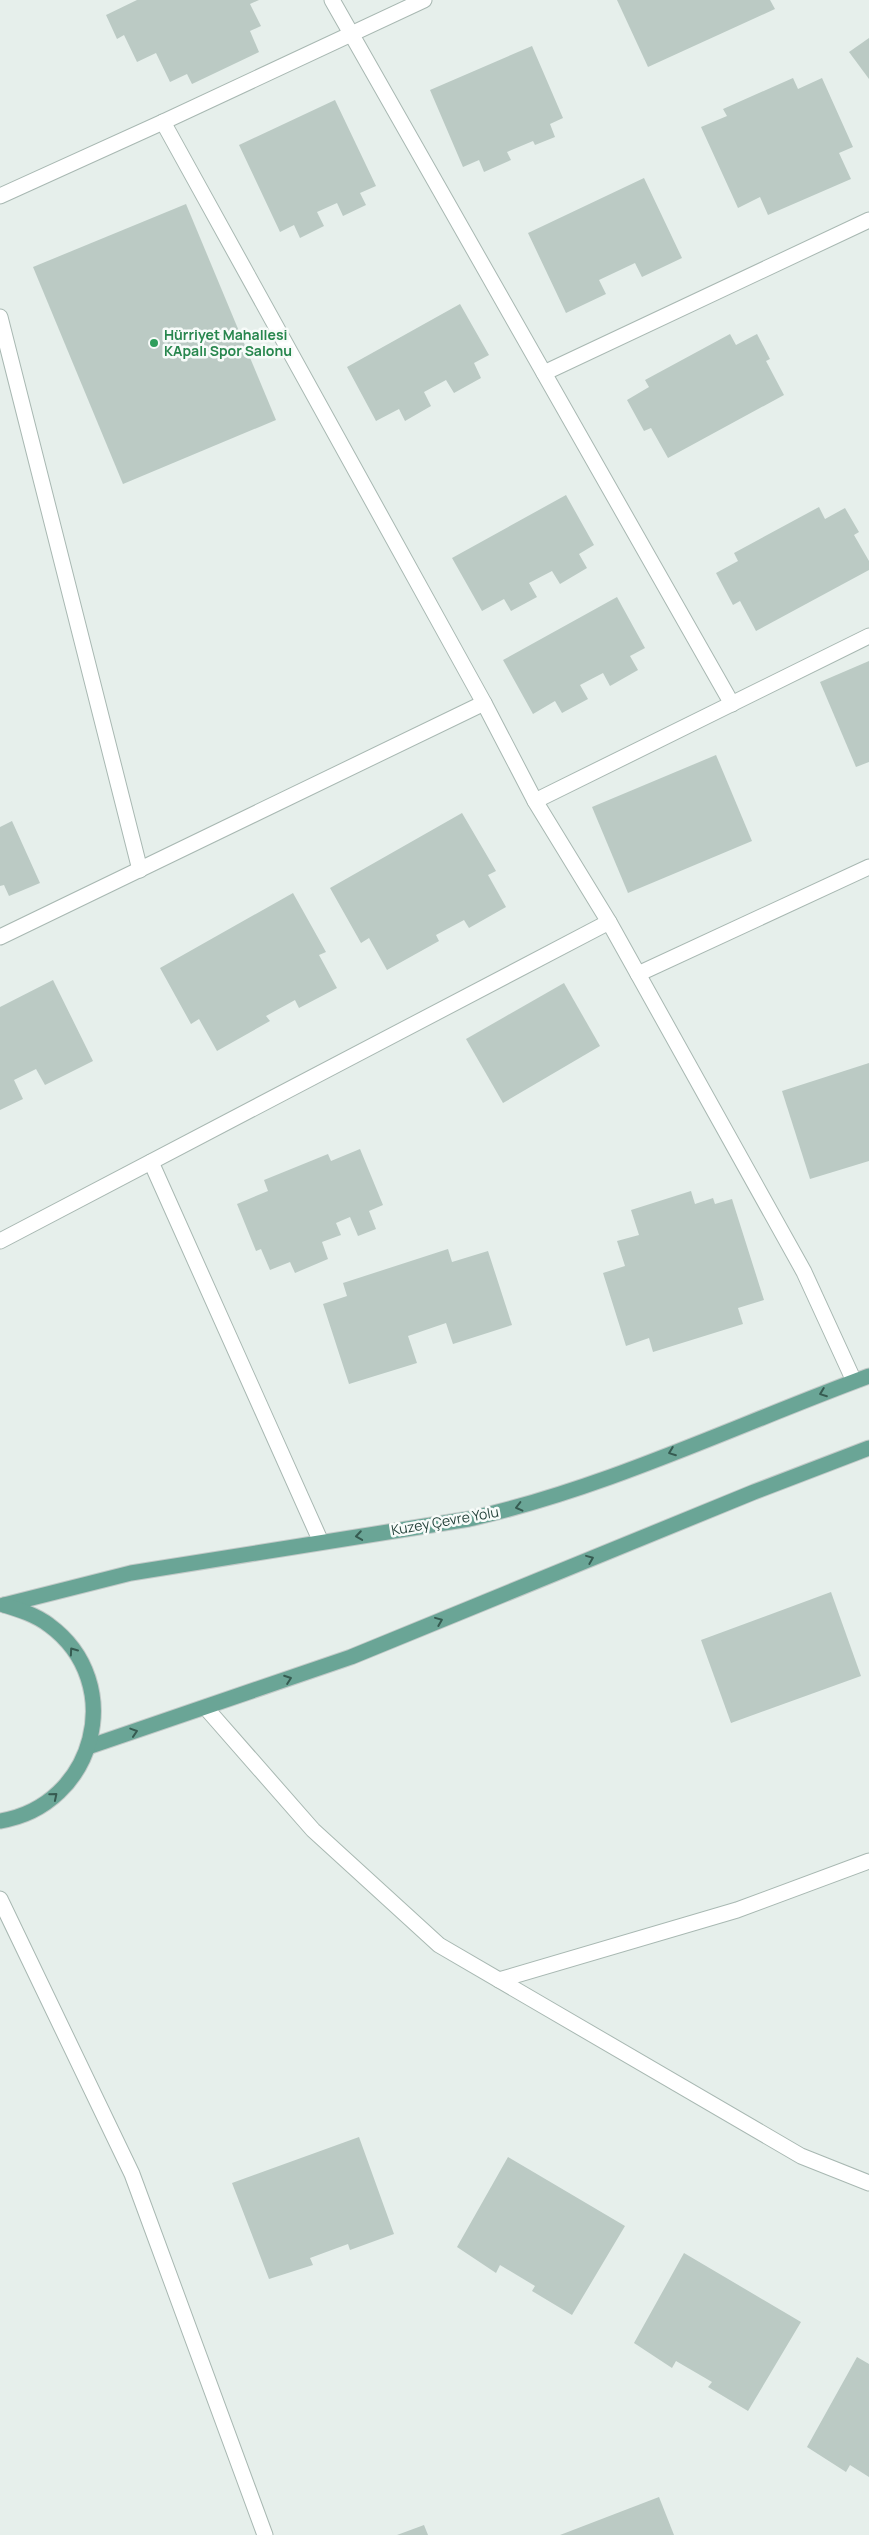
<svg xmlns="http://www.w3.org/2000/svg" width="869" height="2535" viewBox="0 0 869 2535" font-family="Manrope,sans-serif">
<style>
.building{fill:#bbcac4}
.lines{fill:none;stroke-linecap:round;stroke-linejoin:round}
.minor-casing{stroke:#a8b8b2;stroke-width:17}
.primary-casing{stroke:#c2cac8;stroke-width:17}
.minor{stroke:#fff;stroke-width:15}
.primary{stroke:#6aa596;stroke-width:15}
.oneway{stroke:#365b51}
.leisure-dot{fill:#2e9e5b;stroke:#f7fbf9;stroke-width:2}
.labels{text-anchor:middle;stroke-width:5;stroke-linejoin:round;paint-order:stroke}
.leisure-label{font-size:14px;font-weight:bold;fill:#27864d;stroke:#f7fbf9;text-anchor:start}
.street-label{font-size:14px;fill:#24423a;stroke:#f7fbf9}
</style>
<rect width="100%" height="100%" fill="#e6efeb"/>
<!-- building -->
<g class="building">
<polygon points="137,0 259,0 250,4 261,26 250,31 259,52 192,84 187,74 170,82 156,53 137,62 124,35 117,39 106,15"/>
<polygon points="617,0 770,0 775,9 648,67"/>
<polygon points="869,38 869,79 849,52"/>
<polygon points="532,46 563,118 550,124 555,137 535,145 533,141 507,152 511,160 484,172 479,160 463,167 430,90"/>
<polygon points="793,78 798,89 822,78 853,147 839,153 851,179 768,215 760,197 738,208 701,127 727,116 723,109"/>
<polygon points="335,100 376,186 360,193 366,205 343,216 337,203 317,212 324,226 300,238 294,225 280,232 239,145"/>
<polygon points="644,178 682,258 642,277 635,263 599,280 606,294 566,313 528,233"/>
<polygon points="186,204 276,420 123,484 33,267"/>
<polygon points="460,304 489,355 474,363 481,378 454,393 446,380 424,392 431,406 405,421 399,409 376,421 347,367"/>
<polygon points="730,334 736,345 757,334 770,359 766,361 784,395 668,458 651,428 644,431 627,400 649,387 645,380"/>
<polygon points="566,495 594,545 579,554 587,568 560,584 552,571 529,583 537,597 511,611 504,599 482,611 452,558"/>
<polygon points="819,507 825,519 845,508 859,532 854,535 869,561 869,570 756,631 740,601 733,605 716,573 738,561 734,553"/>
<polygon points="617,597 645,648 630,656 638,670 610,686 603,673 580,685 588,699 562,713 555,701 533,714 503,660"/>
<polygon points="869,661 869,762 856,767 820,682"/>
<polygon points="716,755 752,841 628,893 592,807"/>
<polygon points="462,813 496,871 488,875 506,907 469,928 464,920 436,935 439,941 387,970 369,938 361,943 330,888"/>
<polygon points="12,821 40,883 9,896 4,885 0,886 0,827"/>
<polygon points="293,893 326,952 319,955 337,988 299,1008 295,1000 266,1016 270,1021 217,1051 199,1019 191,1024 160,968"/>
<polygon points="53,980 93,1061 45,1085 36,1069 14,1080 23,1099 0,1110 0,1007"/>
<polygon points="564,983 600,1046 503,1103 466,1039"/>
<polygon points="869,1063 869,1161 810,1179 782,1091"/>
<polygon points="360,1149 383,1205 369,1211 376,1229 358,1236 350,1217 336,1223 341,1235 322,1242 328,1259 295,1273 290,1262 270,1270 261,1249 256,1251 237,1204 268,1191 264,1180 328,1154 331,1161"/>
<polygon points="691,1191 695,1204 713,1198 715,1204 732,1199 764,1300 738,1308 743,1324 653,1352 649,1338 626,1346 603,1273 625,1266 617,1241 639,1235 631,1210"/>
<polygon points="448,1249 452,1262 488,1251 512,1325 453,1344 446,1323 408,1336 417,1363 349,1384 323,1304 347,1296 343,1283"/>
<polygon points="831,1592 861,1676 731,1723 701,1640"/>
<polygon points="359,2137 394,2234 350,2250 348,2244 310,2258 313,2265 269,2279 232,2183"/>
<polygon points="508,2157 625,2226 572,2315 532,2291 535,2286 500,2265 496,2273 457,2247"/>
<polygon points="684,2253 801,2322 748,2411 708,2387 712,2382 676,2361 672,2368 634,2343"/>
<polygon points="857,2357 869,2364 869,2477 850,2465 846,2472 807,2447"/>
<polygon points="659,2497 674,2535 560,2535"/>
<polygon points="424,2525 428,2535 397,2535"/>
</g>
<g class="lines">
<!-- minor casing -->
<g class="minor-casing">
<g id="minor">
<polyline points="332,0 732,704"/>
<polyline points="163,122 484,703 535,801 609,922 804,1272 854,1381"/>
<polyline points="0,196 163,122 424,0"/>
<polyline points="0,317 140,870"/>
<polyline points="544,373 869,220"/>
<polyline points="535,801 869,636"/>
<polyline points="0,937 484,703"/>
<polyline points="638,974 869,867"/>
<polyline points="151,1162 321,1542"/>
<polyline points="0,1241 609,922"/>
<polyline points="206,1708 313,1830 439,1945 801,2156 869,2183"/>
<polyline points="0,1899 132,2174 265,2535"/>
<polyline points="499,1980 737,1910 869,1861"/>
</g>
</g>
<!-- primary casing -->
<g class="primary-casing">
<g id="primary">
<path d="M4 1605 131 1573 469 1519C607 1488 736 1425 869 1376"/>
<polyline points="88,1747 351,1657 754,1492 869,1448"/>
<path d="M0 1821C95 1806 128 1683 49 1625 36 1615 20 1610 4 1605"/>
</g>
</g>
<!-- minor -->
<use href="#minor" class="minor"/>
<!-- primary -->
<use href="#primary" class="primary"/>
</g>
<!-- one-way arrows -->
<defs><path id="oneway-chevron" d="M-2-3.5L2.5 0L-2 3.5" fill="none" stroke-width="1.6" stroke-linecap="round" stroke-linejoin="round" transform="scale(1.25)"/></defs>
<g class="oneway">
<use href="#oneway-chevron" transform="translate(823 1393) rotate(159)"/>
<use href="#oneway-chevron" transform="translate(672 1452) rotate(159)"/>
<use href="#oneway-chevron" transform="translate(519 1507) rotate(166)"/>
<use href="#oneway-chevron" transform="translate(359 1536) rotate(171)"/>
<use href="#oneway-chevron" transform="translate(590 1559) rotate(-22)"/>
<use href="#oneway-chevron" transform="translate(439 1621) rotate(-22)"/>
<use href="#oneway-chevron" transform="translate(73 1651) rotate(-125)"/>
<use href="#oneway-chevron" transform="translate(288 1679) rotate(-20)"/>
<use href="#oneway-chevron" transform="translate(134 1732) rotate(-18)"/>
<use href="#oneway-chevron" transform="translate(54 1796) rotate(-40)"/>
</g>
<!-- markers -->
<circle class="leisure-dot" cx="154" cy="343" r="5"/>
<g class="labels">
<!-- leisure labels -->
<g class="leisure-label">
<text x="164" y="340">Hürriyet Mahallesi<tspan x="164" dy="16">KApalı Spor Salonu</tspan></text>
</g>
<!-- street labels -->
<g class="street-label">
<text transform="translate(445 1521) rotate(-10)" y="5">Kuzey Çevre Yolu</text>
</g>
</g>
</svg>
